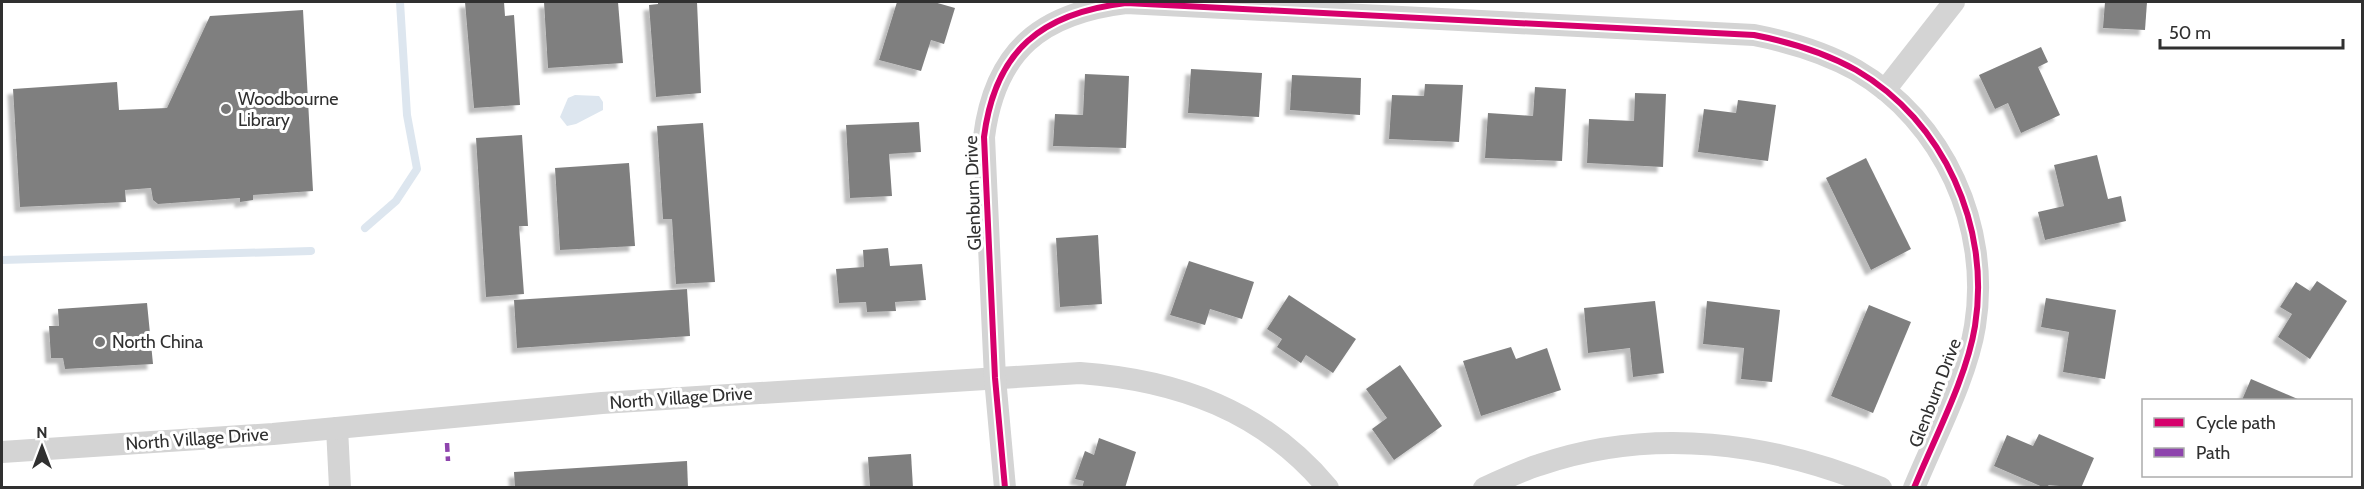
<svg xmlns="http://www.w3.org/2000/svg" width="2364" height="489" viewBox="0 0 2364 489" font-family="Cabin,sans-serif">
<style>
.water{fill:#dde6ef}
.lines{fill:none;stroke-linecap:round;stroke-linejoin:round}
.stream{stroke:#dde6ef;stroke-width:8}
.building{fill:#7f7f7f;filter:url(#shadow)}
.street{stroke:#d4d4d4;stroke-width:22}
.quiet{stroke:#8e44ad;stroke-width:4.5;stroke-dasharray:9 4.5;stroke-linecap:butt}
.cycleway-casing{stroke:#fff;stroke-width:10}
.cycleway{stroke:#d6006c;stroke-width:6}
.poi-dot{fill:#787878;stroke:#fff;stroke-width:2}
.labels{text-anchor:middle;stroke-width:6;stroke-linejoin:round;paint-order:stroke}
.poi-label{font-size:18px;fill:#303030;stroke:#fff;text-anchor:start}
.street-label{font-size:18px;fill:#303030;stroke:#fff}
</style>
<defs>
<filter id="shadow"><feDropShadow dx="-5.5" dy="5.5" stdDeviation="1.5" flood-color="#0004"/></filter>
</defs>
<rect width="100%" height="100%" fill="#fff"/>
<!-- water -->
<polygon class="water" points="575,95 599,96 603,102 603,110 576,124 567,126 560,117 568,98"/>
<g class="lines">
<!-- stream -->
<g class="stream">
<polyline points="365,228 396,201 417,169 407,115 400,2"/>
<polyline points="2,260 311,251"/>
</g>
</g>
<!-- building -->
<g class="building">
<polygon points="465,2 504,2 505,16 514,15 520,105 474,108"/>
<polygon points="544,2 618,2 623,63 548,68"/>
<polygon points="658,2 697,2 701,93 656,97 649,5 658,4"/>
<polygon points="897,2 934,2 955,8 944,44 931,40 921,71 879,60"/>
<polygon points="2105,2 2147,2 2145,30 2103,28"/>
<polygon points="303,10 313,191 253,195 253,200 240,202 240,198 158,204 153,200 151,188 125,190 126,202 20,207 13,89 117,82 119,110 167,108 210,16"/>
<polygon points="2041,47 2048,62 2038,67 2060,115 2021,133 2008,103 1995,109 1979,75"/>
<polygon points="1191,69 1262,73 1259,117 1188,113"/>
<polygon points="1085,74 1129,76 1126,148 1053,146 1055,114 1083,115"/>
<polygon points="1292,75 1361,78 1360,115 1290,110"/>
<polygon points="1425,84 1463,85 1459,142 1389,139 1392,95 1424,96"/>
<polygon points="1535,87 1566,89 1562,161 1485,158 1488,113 1533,116"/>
<polygon points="1635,93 1666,94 1663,167 1587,163 1589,119 1634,121"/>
<polygon points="1738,100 1776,105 1768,161 1698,152 1704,109 1736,113"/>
<polygon points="919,122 921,152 889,154 892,196 850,198 846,125"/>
<polygon points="703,123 715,282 676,284 672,219 663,219 657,126"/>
<polygon points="522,135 528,226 519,226 524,294 486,297 476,138"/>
<polygon points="2097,155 2108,199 2121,196 2126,221 2045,240 2038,212 2064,206 2054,165"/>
<polygon points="1866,158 1911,249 1871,270 1826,178"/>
<polygon points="629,163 635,246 560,250 555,168"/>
<polygon points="1098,235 1102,304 1060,307 1056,238"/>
<polygon points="888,248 890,266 922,264 926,300 895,302 896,311 867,312 866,302 839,303 836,269 864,267 863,250"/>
<polygon points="1189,261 1254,282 1242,319 1210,309 1205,325 1170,315"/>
<polygon points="2317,281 2347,301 2310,359 2278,337 2292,314 2280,307 2296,282 2310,291"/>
<polygon points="687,289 690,336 517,348 514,300"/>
<polygon points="1289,295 1356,339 1333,373 1306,355 1301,363 1277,347 1282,339 1267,329"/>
<polygon points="2046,298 2116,310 2105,379 2063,372 2069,332 2041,327"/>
<polygon points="1655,301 1664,373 1633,377 1630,348 1588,353 1584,308"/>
<polygon points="1707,301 1780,310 1772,382 1741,379 1744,348 1703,344"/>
<polygon points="147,303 153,364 65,369 63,358 51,358 49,326 59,326 58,309"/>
<polygon points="1869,305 1911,322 1873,413 1831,396"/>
<polygon points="1511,347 1516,359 1547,348 1561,390 1481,416 1463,361"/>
<polygon points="1400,365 1442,426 1394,460 1372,429 1387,418 1366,389"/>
<polygon points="2251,379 2300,400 2242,400"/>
<polygon points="2039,434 2094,458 2081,488 2049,485 2045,488 1994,466 2007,435 2033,446"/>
<polygon points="1099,438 1136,452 1125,488 1082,488 1084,481 1075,479 1085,451 1094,455"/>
<polygon points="911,454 913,488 870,488 868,457"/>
<polygon points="687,461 688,488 515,488 514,472"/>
</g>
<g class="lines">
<!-- street -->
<g class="street">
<polyline points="1885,90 1954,2"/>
<polyline points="337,428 340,488"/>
<path d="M2 452 273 434 602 403 1080 373C1178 380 1264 411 1328 488"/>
<path d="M1005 488 995 378 984 137C995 50 1042 13 1126 3L1754 35C1790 42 1824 52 1856 70 1944 121 1991 227 1975 326 1967 377 1934 439 1914 488"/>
<path d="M1484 488C1502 480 1520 471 1539 465 1653 426 1771 442 1881 488"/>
</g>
<!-- quiet -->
<polyline class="quiet" points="447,443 448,461"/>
<!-- cycleway casing -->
<g class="cycleway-casing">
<path id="cycleway" d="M1005 488 995 378 984 137C995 50 1042 13 1126 3L1754 35C1790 42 1824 52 1856 70 1944 121 1991 227 1975 326 1967 377 1934 439 1914 488"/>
</g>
<!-- cycleway -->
<use href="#cycleway" class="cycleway"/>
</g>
<!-- markers -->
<g class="poi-dot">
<circle cx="226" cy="109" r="6"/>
<circle cx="100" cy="342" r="6"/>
</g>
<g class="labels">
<!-- poi labels -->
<g class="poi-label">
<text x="238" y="105">Woodbourne<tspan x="238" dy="21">Library</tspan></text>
<text x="112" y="348">North China</text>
</g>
<!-- street labels -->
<g class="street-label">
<text transform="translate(973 193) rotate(-92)" y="6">Glenburn Drive</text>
<text transform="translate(1935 393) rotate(-69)" y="6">Glenburn Drive</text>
<text transform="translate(681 398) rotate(-4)" y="6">North Village Drive</text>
<text transform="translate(197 439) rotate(-4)" y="6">North Village Drive</text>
</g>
</g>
<!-- border -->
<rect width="2364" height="489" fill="none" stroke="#303030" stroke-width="6"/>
<!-- legend -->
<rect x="2142" y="399" width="210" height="78" fill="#ffffff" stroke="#acacac" stroke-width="1.5"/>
<rect x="2154" y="418" width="30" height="9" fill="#d6006c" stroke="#acacac" stroke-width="1.5"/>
<text x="2196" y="429" font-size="18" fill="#303030">Cycle path</text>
<rect x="2154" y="448" width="30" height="9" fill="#8e44ad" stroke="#acacac" stroke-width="1.5"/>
<text x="2196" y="459" font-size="18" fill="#303030">Path</text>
<!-- north arrow -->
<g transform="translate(42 447)" stroke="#ffffff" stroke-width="4.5" paint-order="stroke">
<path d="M0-4.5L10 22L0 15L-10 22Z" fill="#303030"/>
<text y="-9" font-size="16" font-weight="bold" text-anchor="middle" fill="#303030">N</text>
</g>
<!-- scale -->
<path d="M2160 39v9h183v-9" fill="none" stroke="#303030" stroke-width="3"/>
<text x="2169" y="39" font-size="18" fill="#303030" stroke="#ffffff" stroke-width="4.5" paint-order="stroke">50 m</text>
</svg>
